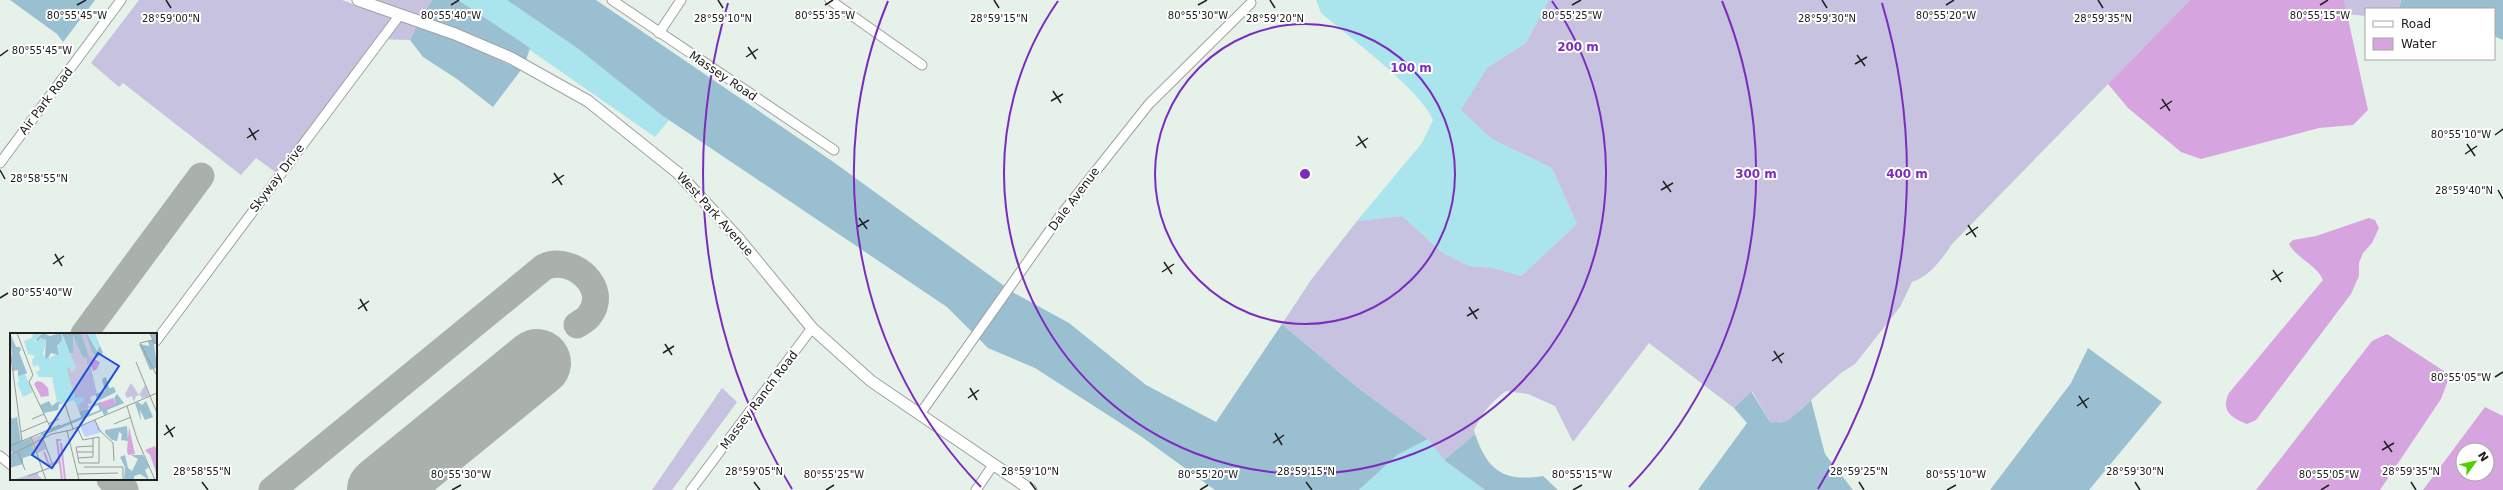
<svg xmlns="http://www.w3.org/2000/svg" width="2503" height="490" viewBox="0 0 2503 490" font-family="'DejaVu Sans',sans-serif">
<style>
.grass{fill:#aae4ec}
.forest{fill:#99bfd1}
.wetland{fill:#c6c2df}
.water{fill:#d6a5e0;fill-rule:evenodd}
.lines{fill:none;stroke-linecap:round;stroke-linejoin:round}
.taxiway{stroke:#aab0ac;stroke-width:27}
.runway{stroke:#aab0ac;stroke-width:68}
.minor-casing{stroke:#a1a1a1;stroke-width:11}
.tertiary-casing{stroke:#a1a1a1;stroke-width:13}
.minor{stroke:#fff;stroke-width:9}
.tertiary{stroke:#fff;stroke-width:11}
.ticks{fill:none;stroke:#202020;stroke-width:1.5}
.ring{fill:none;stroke:#7b2cbf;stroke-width:2}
.labels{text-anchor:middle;stroke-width:4;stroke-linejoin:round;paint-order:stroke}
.street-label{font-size:12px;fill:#202020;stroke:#fff}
.inset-river{fill:none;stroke:#d6a5e0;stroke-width:2}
.inset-road{fill:none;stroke:#979d99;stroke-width:1}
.view{fill:#1d4ed8;fill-opacity:0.15;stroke:#1d4ed8;stroke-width:2}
.inset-edge{fill:none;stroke:#202020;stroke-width:2}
.ticks-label{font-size:10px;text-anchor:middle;fill:#202020;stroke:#fff;stroke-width:4;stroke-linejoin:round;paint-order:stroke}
.centre{fill:#7b2cbf;stroke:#fff;stroke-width:2}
.ring-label{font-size:12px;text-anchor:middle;font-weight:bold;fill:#7b2cbf;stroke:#fff;stroke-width:4;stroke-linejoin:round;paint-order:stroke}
</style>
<rect width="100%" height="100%" fill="#e6f1e9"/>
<!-- grass -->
<g class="grass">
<polygon points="458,0 507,0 577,48 669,120 655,137"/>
<path d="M1316 0H1549L1526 43 1488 67 1492 139 1552 168 1577 224 1521 276 1493 268 1469 266 1443 253 1402 216 1357 221 1422 143 1433 120C1421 90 1348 36 1321 13Z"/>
<polygon points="1428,439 1444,460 1485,490 1359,490 1397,455"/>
</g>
<!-- forest -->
<g class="forest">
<polygon points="10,0 95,0 63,42 57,34"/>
<polygon points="432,0 458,0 530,48 526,60 458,29 421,17"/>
<polygon points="507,0 596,0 832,161 1014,293 1069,323 1146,385 1216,422 1282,324 1357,387 1428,439 1397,455 1359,490 1215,490 1142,437 1035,368 988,348 947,307 663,116 577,48"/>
<polygon points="2401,0 2503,0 2503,40 2494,36 2494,9 2399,9"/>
<polygon points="416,27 453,39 521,70 493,107 457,79 423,57 410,40"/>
<polygon points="2088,348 2162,402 2089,490 1990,490 2071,383"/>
<path d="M1751 391 1770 422C1788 424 1798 412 1811 400L1825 454 1853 490H1698L1747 423 1734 408Z"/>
<path d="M1475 434C1488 471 1503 482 1543 476L1558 490H1485L1444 460Z"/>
</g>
<!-- wetland -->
<g class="wetland">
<polygon points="139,0 342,0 416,27 410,40 375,39 278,174 256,158 241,175 123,83 119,87 91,63"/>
<polygon points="374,0 432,0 421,17"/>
<path d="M1549 0H2190L1952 244C1942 259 1930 276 1912 282L1900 307 1855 364 1841 373 1789 420 1781 423 1770 422 1752 391 1734 408 1649 343 1573 442 1555 406 1528 394 1506 391C1491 402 1482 413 1474 430L1475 434 1444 460 1428 439 1357 387 1282 324 1311 280 1357 221 1402 216 1443 253 1469 266 1493 268 1521 276 1577 224 1552 168 1492 139 1461 110 1488 67 1526 43Z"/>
<polygon points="2344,0 2401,0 2399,9 2366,9 2366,16 2346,14"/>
<polygon points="722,388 737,402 672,490 652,490"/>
</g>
<!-- water -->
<g class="water">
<polygon points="2190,0 2344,0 2368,110 2353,125 2319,128 2201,159 2181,152 2128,108 2108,84"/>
<path d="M2369 218 2375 220 2379 228 2372 243 2363 253 2359 263V276L2351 294 2256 420 2247 424C2232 418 2220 411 2229 393L2323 280C2316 264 2297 259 2289 244L2293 240 2316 236Z"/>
<polygon points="2387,334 2450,375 2441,399 2380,490 2256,490 2372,341"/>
<path d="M2485 407 2503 416V490H2423ZM2463 450H2487V474H2463Z"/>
</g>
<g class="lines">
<!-- taxiway -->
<g class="taxiway">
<polyline points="84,334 201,176"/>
<polyline points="110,479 125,490"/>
<path d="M272 490 544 267C572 254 611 288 589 316 586 320 581 322 577 325"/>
</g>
<!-- runway -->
<polyline class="runway" points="381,490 537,363"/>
<!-- minor casing -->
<g class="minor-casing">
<g id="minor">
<polyline points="612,0 834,150"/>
<polyline points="830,0 922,65"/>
<polyline points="659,33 681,0"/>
<polyline points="0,163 121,0"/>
<polyline points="156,341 399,16"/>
<polyline points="920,414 1060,216 1149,104 1251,3"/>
<polyline points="0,456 11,465"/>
<polyline points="691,490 812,328"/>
<polyline points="976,490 993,465"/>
</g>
</g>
<!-- tertiary casing -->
<g class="tertiary-casing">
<polyline id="tertiary" points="358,0 455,34 511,58 588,101 678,173 738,238 812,328 871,381 1031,490"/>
</g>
<!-- minor -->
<use href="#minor" class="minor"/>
<!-- tertiary -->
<use href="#tertiary" class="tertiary"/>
</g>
<!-- ticks -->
<path class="ticks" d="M166 0 171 8M718 0 723 8M994 0 999 8M1270 0 1275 8M1822 0 1827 8M2098 0 2103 8M77 5 86 0M451 5 459 0M825 5 833 0M1198 5 1207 0M1572 5 1581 0M1946 5 1954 0M2320 5 2328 0M748 47 756 59M1857 55 1865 66M0 56 8 50M746 57 758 49M1855 64 1867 57M1053 91 1061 103M2162 99 2170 111M1051 101 1063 94M2160 109 2172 101M249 128 256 140M2495 135 2503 129M1358 136 1366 148M247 138 259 130M2467 144 2475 156M1356 146 1368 138M2465 154 2477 146M0 170 5 179M554 173 562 185M1663 181 1671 192M552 183 564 175M1661 190 1673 183M2498 190 2503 199M859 218 867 229M1968 225 1976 237M857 227 869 220M1966 235 1978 227M55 254 62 266M1164 262 1172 274M53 264 64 256M2273 270 2281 282M1162 272 1174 264M2271 280 2283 272M0 298 8 293M360 299 367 311M1469 307 1477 319M358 309 369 301M1467 316 1479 309M665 344 672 355M1774 351 1782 363M663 353 674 346M1772 361 1784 353M2495 377 2503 372M970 388 977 400M2079 396 2087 408M968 398 979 390M2077 406 2089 398M166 425 173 437M1275 433 1282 445M164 435 175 427M2384 441 2392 452M1273 443 1284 435M2382 450 2394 443M202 482 208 490M754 482 760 490M1030 482 1036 490M1306 482 1312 490M1859 482 1864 490M2135 482 2140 490M2411 482 2416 490M452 490 461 485M826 490 834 485M1200 490 1208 485M1573 490 1582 485M1947 490 1956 485M2321 490 2329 485"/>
<!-- distance rings -->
<g class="ring">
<circle cx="1305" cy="174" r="150"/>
<path d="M1552 1A301 301 0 1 1 1058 1"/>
<path d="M981 487A451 451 0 0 1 888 1M1722 1A451 451 0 0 1 1629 487"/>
<path d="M792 489A602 602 0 0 1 728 3M1882 3A602 602 0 0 1 1818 489"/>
</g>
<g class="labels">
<!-- street labels -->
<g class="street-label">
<text transform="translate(723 76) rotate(34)" y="4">Massey Road</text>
<text transform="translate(46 101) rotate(-53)" y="4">Air Park Road</text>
<text transform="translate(277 178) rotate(-53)" y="4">Skyway Drive</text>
<text transform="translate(1074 199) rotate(-53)" y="4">Dale Avenue</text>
<text transform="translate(715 214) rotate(48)" y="4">West Park Avenue</text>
<text transform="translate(759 400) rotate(-53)" y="4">Massey Ranch Road</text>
</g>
</g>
<!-- overview -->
<g transform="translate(10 333)">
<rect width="147" height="147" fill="#e6f1e9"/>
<path d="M23 0H33L24 7 26 9 29 5 36 7 33 22 37 25 40 21 39 26 46 21 51 1H53L66 35 64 39 60 36 59 39 64 63 73 64 74 67 67 73 64 67 54 70 47 69 42 44H29L26 39 30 37 29 34 28 32 23 34 22 27 25 23 18 21 14 8 22 5ZM77 0H85L90 13 88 18ZM15 41 23 59 13 64 7 50 9 49 8 43Z" fill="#aae4ec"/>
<path d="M0 0 6 14H10L11 17 9 19 17 40 15 41 8 43V37L3 38ZM33 0 40 3 51 0 52 7 47 13 49 22 41 20 37 26 35 24 36 7 30 5 28 8 25 7ZM52 0H71L79 19 80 31 77 32 72 24 63 3 64 21 60 20ZM75 0 78 2 87 18 90 13 93 20 86 25 81 17ZM140 0 147 1V10L144 11 147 35 140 37 129 11 139 13 138 8 143 7ZM96 44 99 55 104 54 106 59 88 68 85 61 95 58 92 46ZM107 61 114 70 97 77 98 80 94 82 92 78 32 103 30 101 71 84 69 78 78 76 80 81 90 77 88 72 79 75 82 72 90 69 106 71 104 65ZM39 68 42 73 47 69 54 70 49 71 48 77 34 80 30 72ZM136 68 143 84 135 87 130 77 131 88 125 70 128 69 132 72ZM1 83 2 86 7 84 11 109 21 105 25 121 13 125V131L0 135V123L3 121 0 117ZM117 93 118 108 111 107 112 101 109 99 107 108 102 107 95 100V97ZM115 122 118 135 122 138 128 126 121 122H133L139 134 135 137 139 147 130 141 124 143V147H114L115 134 110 124Z" fill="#99bfd1"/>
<path d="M71 0 76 1 81 17 86 25 85 27 79 24ZM63 3 72 24 77 25V32L80 31 87 61 80 64 82 70 78 71 79 75 69 78 67 73 74 67 73 64 65 65 57 37 59 33 62 39 66 35 60 20 64 21ZM121 50 129 62 135 52 139 63 132 65 130 62 126 63 124 69 122 63 117 65 115 61ZM31 102 36 116 27 120 21 105ZM28 139V142L33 147H3Z" fill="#c6c2df"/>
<path d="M85 87 92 99 75 104 70 93Z" fill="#c2d3fb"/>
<path d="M80 24 90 29 87 36 83 38 78 25ZM27 48 32 49 38 55 39 63 31 64 24 51ZM103 65 106 71 93 76 89 70ZM119 94 125 121 118 122 117 118ZM145 113 147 118V142L140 122 135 117Z" fill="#d6a5e0"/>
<path class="inset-river" d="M51 107H47L52 147M51 110 55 147M34 119 39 132 49 129"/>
<path class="inset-road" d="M7 0 23 42 19 49 41 96M140 0 144 10H147M143 7 130 10 147 43M0 16 12 108M126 29 147 80M55 71 63 96M117 73 127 106 145 147M22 86 34 81M85 87 89 97 103 110 104 128M38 91 49 86M104 91 121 84M67 94 73 107 89 104V130H69L66 114 83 113M57 98 69 147M11 99 37 88M21 104 36 147M33 106 42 130M0 113 50 92M8 119 15 137M67 119H83M0 122 42 101 61 97 147 60M68 125 83 124V105M74 134H113V147M68 141 108 140M18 143 42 134M55 147H82"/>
<path class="view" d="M88 20 109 33 42 135 22 122Z"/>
<rect width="147" height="147" class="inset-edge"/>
</g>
<g class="ticks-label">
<text x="2320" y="19">80°55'15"W</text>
<text x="77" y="19">80°55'45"W</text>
<text x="451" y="19">80°55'40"W</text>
<text x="825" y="19">80°55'35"W</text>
<text x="1198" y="19">80°55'30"W</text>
<text x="1572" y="19">80°55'25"W</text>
<text x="1946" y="19">80°55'20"W</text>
<text x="171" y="22">28°59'00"N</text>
<text x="723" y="22">28°59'10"N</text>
<text x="999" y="22">28°59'15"N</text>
<text x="1275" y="22">28°59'20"N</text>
<text x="2103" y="22">28°59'35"N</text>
<text x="1827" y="22">28°59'30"N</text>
<text x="42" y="54">80°55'45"W</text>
<text x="2461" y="138">80°55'10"W</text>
<text x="39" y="182">28°58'55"N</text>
<text x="2464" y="194">28°59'40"N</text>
<text x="42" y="296">80°55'40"W</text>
<text x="2461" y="381">80°55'05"W</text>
<text x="202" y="475">28°58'55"N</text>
<text x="754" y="475">28°59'05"N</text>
<text x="1030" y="475">28°59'10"N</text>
<text x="1306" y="475">28°59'15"N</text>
<text x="1859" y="475">28°59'25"N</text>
<text x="2135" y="475">28°59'30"N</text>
<text x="2411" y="475">28°59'35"N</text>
<text x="461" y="478">80°55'30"W</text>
<text x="834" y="478">80°55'25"W</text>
<text x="1208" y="478">80°55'20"W</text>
<text x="1582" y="478">80°55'15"W</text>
<text x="1956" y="478">80°55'10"W</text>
<text x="2329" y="478">80°55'05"W</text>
</g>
<circle cx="1305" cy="174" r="6" class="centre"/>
<g class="ring-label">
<text x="1578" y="51">200 m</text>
<text x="1411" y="72">100 m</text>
<text x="1756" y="178">300 m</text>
<text x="1907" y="178">400 m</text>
</g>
<!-- legend -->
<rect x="2365" y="8" width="130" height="52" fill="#ffffff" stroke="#a6a6a6"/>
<rect x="2373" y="21" width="20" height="6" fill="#ffffff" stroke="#a6a6a6"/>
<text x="2401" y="28" font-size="12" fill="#202020">Road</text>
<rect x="2373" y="38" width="20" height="12" fill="#d6a5e0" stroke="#a6a6a6"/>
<text x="2401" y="48" font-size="12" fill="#202020">Water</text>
<!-- north arrow -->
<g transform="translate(2475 462) rotate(57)"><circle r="19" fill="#ffffff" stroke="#a6a6a6"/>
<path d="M0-3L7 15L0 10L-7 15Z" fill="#50cf00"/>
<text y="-6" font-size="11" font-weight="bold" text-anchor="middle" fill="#202020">N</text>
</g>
</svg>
